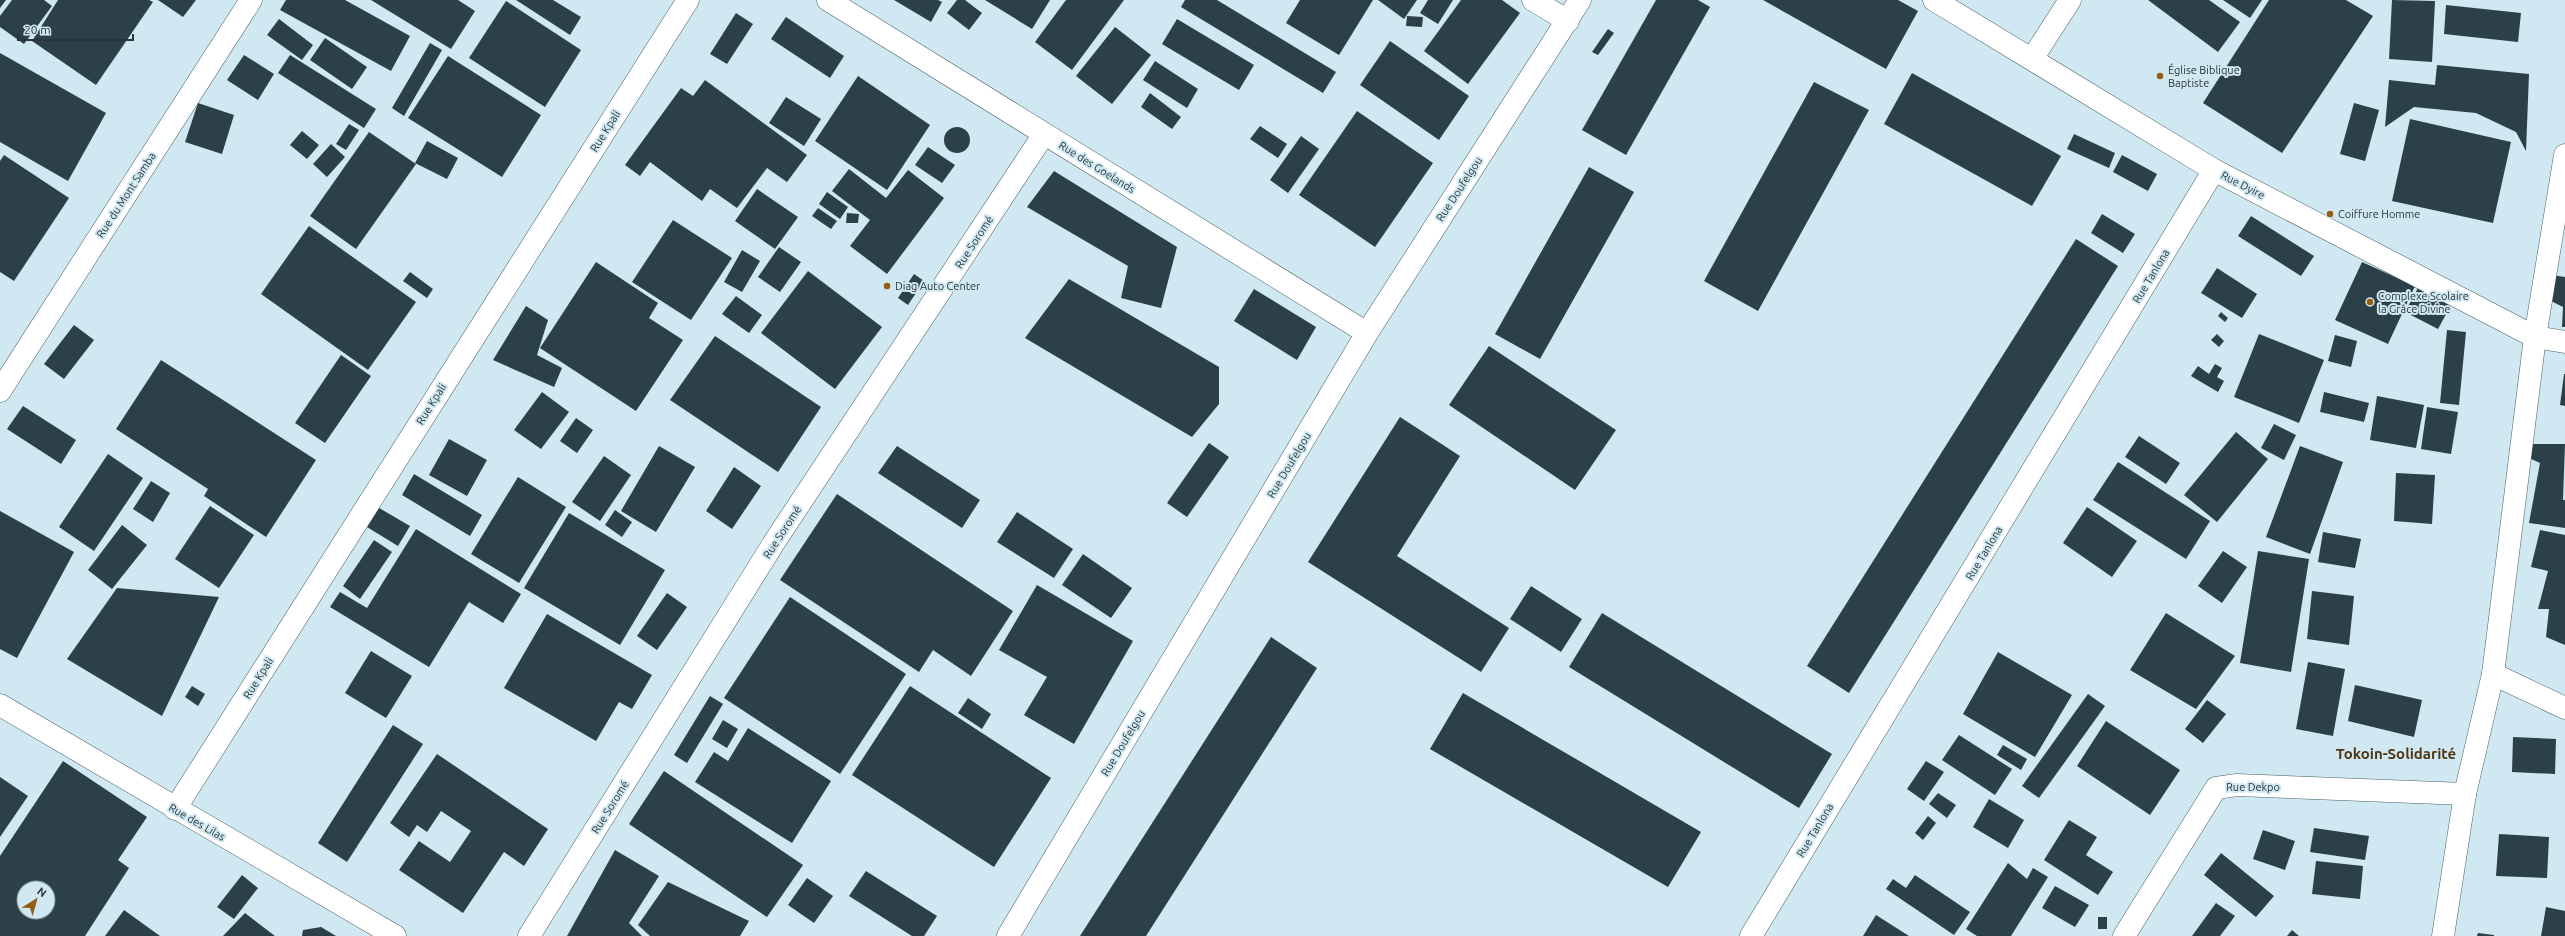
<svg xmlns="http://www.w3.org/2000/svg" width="2565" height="936" viewBox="0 0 2565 936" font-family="Ubuntu,sans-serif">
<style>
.building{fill:#2c4047;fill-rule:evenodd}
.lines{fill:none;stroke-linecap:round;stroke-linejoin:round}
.street-casing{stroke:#4a5f66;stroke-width:23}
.street{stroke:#fff;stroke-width:22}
.poi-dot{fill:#935e13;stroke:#d0e8f1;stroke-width:1.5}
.labels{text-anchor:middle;stroke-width:4;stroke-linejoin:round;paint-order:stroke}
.poi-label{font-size:11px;fill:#2b3538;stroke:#d0e8f1;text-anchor:start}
.street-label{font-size:11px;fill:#2b3538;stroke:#d0e8f1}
.district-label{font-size:15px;font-weight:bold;fill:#4f3514;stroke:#d0e8f1}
</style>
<rect width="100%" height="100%" fill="#d0e8f1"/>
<!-- building -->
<g class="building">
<polygon points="0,0 6,0 0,8"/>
<polygon points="12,0 44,0 52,6 24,44 0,27 0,16"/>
<polygon points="58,0 149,0 153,2 96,85 32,41"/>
<polygon points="158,0 196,0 183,17"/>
<polygon points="286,0 345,0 410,36 391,71 280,10"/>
<polygon points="371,0 458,0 475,11 451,49"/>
<polygon points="516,0 553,0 581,17 570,35"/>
<polygon points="894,0 938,0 942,2 931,22"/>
<polygon points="957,0 965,0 982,13 969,30 947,13"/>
<polygon points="985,0 1050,0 1032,29"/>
<polygon points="1066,0 1124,0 1072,70 1035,42"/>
<polygon points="1185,0 1217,0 1336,72 1323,93 1181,7"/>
<polygon points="1300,0 1373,0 1339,55 1286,23"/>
<polygon points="1378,0 1417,0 1404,19"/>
<polygon points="1428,0 1453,0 1438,24 1420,13"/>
<polygon points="1461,0 1502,0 1520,13 1468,84 1424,51"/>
<polygon points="1656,0 1698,0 1710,7 1626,155 1582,130"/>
<polygon points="1763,0 1898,0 1918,11 1886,69"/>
<polygon points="2148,0 2209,0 2240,22 2218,52"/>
<polygon points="2223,0 2262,0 2250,18"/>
<polygon points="2269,0 2346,0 2373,16 2282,153 2203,103"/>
<polygon points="2392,0 2435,1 2432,62 2389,59"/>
<polygon points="506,1 581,50 545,107 469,58"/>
<polygon points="2446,5 2521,13 2518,42 2444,34"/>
<polygon points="736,13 753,24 727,64 710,54"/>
<polygon points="1407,16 1423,17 1422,27 1406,26"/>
<polygon points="786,17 844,56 830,78 771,39"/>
<polygon points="279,19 313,45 302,60 267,35"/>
<polygon points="1177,19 1254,65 1239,90 1162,44"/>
<polygon points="1115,27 1151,55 1112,104 1076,76"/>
<polygon points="1608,29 1614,33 1598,55 1592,52"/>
<polygon points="325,38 367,67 352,89 310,60"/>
<polygon points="1390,41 1469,96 1439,140 1360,85"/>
<polygon points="430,43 442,50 404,116 392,108"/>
<polygon points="0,53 106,113 68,181 0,142"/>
<polygon points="244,55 274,74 258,100 227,80"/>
<polygon points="290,55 376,109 364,128 278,73"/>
<polygon points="448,56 541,115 502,177 408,118"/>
<polygon points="1155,61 1198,89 1187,108 1143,80"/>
<polygon points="2437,65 2529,74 2526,151 2516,132 2476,113 2414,107 2385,127 2389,80 2435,85"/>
<polygon points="1912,73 2061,156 2032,206 1884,124"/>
<polygon points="858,76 930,125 887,190 815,141"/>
<polygon points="705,80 807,155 787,182 767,168 737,208 710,189 702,201 650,162 640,176 625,165 681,88 693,96"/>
<polygon points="1814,82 1869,110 1758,311 1704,281"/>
<polygon points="1150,93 1181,117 1172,129 1141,107"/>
<polygon points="786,97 821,119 804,146 769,123"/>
<polygon points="198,103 234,115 222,154 185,142"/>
<polygon points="2354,103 2379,110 2365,161 2340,154"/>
<polygon points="1357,111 1433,163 1375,247 1299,195"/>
<polygon points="2410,119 2511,142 2493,223 2392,201"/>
<polygon points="349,124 359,130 346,150 336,144"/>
<polygon points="1260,126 1287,144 1278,158 1250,139"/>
<circle cx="957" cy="140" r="13"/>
<polygon points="302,131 319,145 307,159 290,145"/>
<polygon points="369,132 416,164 356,249 310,216"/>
<polygon points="2074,134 2115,153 2109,168 2067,149"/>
<polygon points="1301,136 1319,149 1288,193 1270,180"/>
<polygon points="427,141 458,158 447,179 415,163"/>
<polygon points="331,144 345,157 327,177 313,164"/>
<polygon points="928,147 955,165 942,183 915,165"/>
<polygon points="4,155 69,198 14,281 0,272 0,161"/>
<polygon points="2122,155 2157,174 2148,191 2113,172"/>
<polygon points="1589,167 1634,192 1540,359 1495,334"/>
<polygon points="849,169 886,198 908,170 944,198 887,274 850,246 870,220 832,191"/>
<polygon points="1054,171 1177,247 1161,308 1121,298 1128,266 1027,207"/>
<polygon points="757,189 798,217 775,249 735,221"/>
<polygon points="827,192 848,207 840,219 819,204"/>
<polygon points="818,208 837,221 831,229 812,216"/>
<polygon points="847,213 859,214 858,223 846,223"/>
<polygon points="2102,214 2135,234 2123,253 2091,233"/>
<polygon points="2251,216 2314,256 2301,276 2238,236"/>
<polygon points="673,220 732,258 691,320 632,282"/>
<polygon points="309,226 416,302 368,370 261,294"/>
<polygon points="2076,239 2118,266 1849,693 1807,666"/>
<polygon points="779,247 801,262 780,292 758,277"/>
<polygon points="742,250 760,261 742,292 724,282"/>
<polygon points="596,262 658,303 649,318 683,340 636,411 540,348"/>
<polygon points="2362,262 2415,286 2388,344 2335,320"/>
<polygon points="2217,268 2257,294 2242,318 2201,293"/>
<polygon points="808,271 882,327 835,389 761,333"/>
<polygon points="410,272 433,289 427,298 403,281"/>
<polygon points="914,274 924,281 908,305 898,298"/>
<polygon points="2552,275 2565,277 2565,327 2562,327 2563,307 2549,300"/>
<polygon points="1069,279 1219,367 1219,404 1192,437 1025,338"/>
<polygon points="2418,288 2451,305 2438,329 2405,312"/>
<polygon points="1254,289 1316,327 1297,360 1234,321"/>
<polygon points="736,296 762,315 749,333 722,314"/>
<polygon points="526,306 548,320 537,355 562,368 554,387 493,360"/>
<polygon points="2221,312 2228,318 2225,322 2218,316"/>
<polygon points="74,325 94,340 64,379 44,364"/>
<polygon points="2447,330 2466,332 2459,405 2440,403"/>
<polygon points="2217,334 2224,341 2219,347 2211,340"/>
<polygon points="2259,334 2324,360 2299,423 2234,397"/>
<polygon points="2335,335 2357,341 2351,367 2328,361"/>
<polygon points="715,336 821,407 778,472 670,400"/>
<polygon points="1489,346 1616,430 1575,490 1449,405"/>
<polygon points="341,355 371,376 325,443 295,423"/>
<polygon points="161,360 316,460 266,537 204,496 208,489 116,429"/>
<polygon points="2215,364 2222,368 2217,377 2224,381 2218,392 2191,376 2198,366 2209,374"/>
<polygon points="2564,374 2565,374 2565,406 2560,405"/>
<polygon points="542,392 569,412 541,449 514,430"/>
<polygon points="2324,392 2369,403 2364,422 2320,412"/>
<polygon points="2377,396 2424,405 2416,448 2370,440"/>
<polygon points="23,406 76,440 61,464 7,429"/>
<polygon points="2427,407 2458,412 2451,454 2421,449"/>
<polygon points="1400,417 1460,456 1397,556 1509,628 1481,672 1308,562"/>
<polygon points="576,418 593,430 577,453 560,441"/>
<polygon points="2274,424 2296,435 2284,460 2261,448"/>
<polygon points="2236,432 2268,459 2217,522 2184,495"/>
<polygon points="2139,436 2180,463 2166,484 2125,457"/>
<polygon points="449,439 487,460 467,496 429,475"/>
<polygon points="1209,443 1229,457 1187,517 1167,503"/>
<polygon points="2533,444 2565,444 2563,500 2565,500 2565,528 2529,523 2540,463 2529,458"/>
<polygon points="659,446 695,467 656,532 621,511"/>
<polygon points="897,446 980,500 962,528 878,473"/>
<polygon points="2300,446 2343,462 2310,554 2266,537"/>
<polygon points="108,454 143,478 94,551 59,527"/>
<polygon points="604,456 631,475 600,521 572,502"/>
<polygon points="2118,462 2210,521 2186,559 2093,500"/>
<polygon points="734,467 761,486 732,529 706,511"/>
<polygon points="2396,473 2435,475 2432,524 2394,521"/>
<polygon points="414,474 482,515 470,536 402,495"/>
<polygon points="518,477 566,507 519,583 471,554"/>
<polygon points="151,481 170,493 153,522 133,509"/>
<polygon points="837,494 1013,611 971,676 933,650 919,672 780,580"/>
<polygon points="374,505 410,526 398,546 362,524"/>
<polygon points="210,506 254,535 219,588 175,559"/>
<polygon points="2087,507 2137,541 2112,577 2063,543"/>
<polygon points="615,510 632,522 622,537 605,525"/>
<polygon points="0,511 74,552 17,658 0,649"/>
<polygon points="1017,512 1073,549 1054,578 997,542"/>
<polygon points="569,513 665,570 620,645 524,588"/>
<polygon points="122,525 147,545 112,589 88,570"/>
<polygon points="416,529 521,594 503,623 469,602 429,667 330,607 340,592 367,608"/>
<polygon points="2540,530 2565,535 2565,645 2546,637 2549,609 2538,609 2548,571 2531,567"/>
<polygon points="2323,532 2361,539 2355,568 2318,562"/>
<polygon points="374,540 392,552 360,599 343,586"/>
<polygon points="2223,551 2247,567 2222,603 2198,586"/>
<polygon points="2258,551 2309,559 2291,672 2240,663"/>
<polygon points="1083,554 1132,588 1111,618 1062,585"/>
<polygon points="1037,585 1133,641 1074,744 1024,715 1047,677 999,650"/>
<polygon points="1531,586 1582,619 1561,652 1510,619"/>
<polygon points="117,588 219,597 162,716 67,659"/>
<polygon points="2312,591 2354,596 2349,645 2307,639"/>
<polygon points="667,593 687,607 657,650 637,636"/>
<polygon points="790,597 906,674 840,774 724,698"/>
<polygon points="1602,613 1832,754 1799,808 1569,667"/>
<polygon points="2166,613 2235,656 2196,709 2130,670"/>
<polygon points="547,614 652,675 632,709 619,702 596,741 504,688"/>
<polygon points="1271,637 1317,668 1146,936 1080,936"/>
<polygon points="371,651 412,676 386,718 345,693"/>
<polygon points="1998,652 2072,695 2035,757 1963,714"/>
<polygon points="2308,662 2345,669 2333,736 2296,729"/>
<polygon points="2355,685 2422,700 2414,737 2348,721"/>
<polygon points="192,686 205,694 198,706 185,697"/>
<polygon points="910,686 1051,778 994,867 852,775"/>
<polygon points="1463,693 1701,832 1668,887 1430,749"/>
<polygon points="2088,694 2105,706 2039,798 2022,786"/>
<polygon points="710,696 723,704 687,763 674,755"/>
<polygon points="968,698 991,714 982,729 958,713"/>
<polygon points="2207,700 2226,714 2203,743 2185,729"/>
<polygon points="723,720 738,729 727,748 712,739"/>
<polygon points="2106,721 2180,770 2150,815 2077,766"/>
<polygon points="393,725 423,744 347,862 318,843"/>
<polygon points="748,728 831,781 792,843 695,782 714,752 728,761"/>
<polygon points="1959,735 2012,769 1995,795 1942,760"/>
<polygon points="2513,737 2556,739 2555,774 2512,772"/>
<polygon points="2003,745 2027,759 2021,770 1997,755"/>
<polygon points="437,754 548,829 524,866 504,852 463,913 399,870 419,841 450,862 471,831 441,811 427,832 417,825 409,837 390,823"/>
<path d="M63 761 147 817 118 860 129 868 85 936H0V856ZM24 888H48V912H24Z"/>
<polygon points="1926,761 1944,772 1924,801 1907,789"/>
<polygon points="664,771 803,865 767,917 629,824"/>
<polygon points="0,777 28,796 0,837"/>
<polygon points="1938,793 1956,805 1947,818 1929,804"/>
<polygon points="1989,799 2024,820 2008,848 1973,827"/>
<polygon points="1928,816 1936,823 1923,840 1915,833"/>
<polygon points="2069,820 2097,837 2086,855 2113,872 2098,895 2044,860"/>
<polygon points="2314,828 2369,836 2365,860 2310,852"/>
<polygon points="2263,830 2295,841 2285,870 2253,859"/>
<polygon points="2499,834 2549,837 2547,878 2496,876"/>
<polygon points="615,850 659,876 629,923 642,936 567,936"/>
<polygon points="2221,853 2274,896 2256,917 2204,875"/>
<polygon points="2316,861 2363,866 2360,899 2312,894"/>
<polygon points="2008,863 2027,879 2033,868 2048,877 2011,936 1977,936 1966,929"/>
<polygon points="866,871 937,916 924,936 912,936 849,896"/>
<polygon points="242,875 258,888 234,919 217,907"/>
<polygon points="1915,875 1970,912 1954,935 1886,889 1893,879 1906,888"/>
<polygon points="807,878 833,896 814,923 788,905"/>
<polygon points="668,882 749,921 740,936 650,936 638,925"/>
<polygon points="2055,886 2089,905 2075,927 2042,908"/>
<polygon points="2216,903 2235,916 2220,936 2192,936"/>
<polygon points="2546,907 2565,911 2565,936 2541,936"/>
<polygon points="124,910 160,936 105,936"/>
<polygon points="245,913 275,936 223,936"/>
<polygon points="1876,915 1909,936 1863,936"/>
<rect x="2098" y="917" width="9" height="12"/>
<polygon points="321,927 336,936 302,936 303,930"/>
<polygon points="2292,930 2299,936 2287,936"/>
<polygon points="2478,933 2494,935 2494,936 2477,936"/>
</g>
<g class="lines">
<!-- street casing -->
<g class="street-casing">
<g id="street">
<polyline points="828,0 1367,333"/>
<polyline points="1533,0 1568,21"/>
<polyline points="1934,0 2214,170 2535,337 2565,342"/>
<polyline points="2032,59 2070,0"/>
<polyline points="0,391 251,0"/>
<polyline points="2493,674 2565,708"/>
<polyline points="0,705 395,936"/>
<polyline points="175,809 688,0"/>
<polyline points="529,936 775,541 1044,134"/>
<polyline points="1008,936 1367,333 1580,0"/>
<polyline points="1751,936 2214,170"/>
<polyline points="2124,936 2216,788 2237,785 2465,794"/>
<polyline points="2443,936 2465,794 2493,674 2535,337 2565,155"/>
</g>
</g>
<!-- street -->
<use href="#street" class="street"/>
</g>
<!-- markers -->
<g class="poi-dot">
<circle cx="2160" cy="76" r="4"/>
<circle cx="2330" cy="214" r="4"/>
<circle cx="887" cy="286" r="4"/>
<circle cx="2370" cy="302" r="4"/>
</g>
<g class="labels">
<!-- poi labels -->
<g class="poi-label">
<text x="2168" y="74">Église Biblique<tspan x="2168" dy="13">Baptiste</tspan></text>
<text x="2338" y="218">Coiffure Homme</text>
<text x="895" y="290">Diag Auto Center</text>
<text x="2378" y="300">Complexe Scolaire<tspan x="2378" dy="13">la Grâce Divine</tspan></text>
</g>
<!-- street labels -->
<g class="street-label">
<text transform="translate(605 131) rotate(-58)" y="4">Rue Kpali</text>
<text transform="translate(1097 167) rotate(32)" y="4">Rue des Goelands</text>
<text transform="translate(2243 185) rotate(27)" y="4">Rue Dyire</text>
<text transform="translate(1459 189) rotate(-57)" y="4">Rue Doufelgou</text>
<text transform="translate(126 195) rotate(-57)" y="4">Rue du Mont Samba</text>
<text transform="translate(974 242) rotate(-57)" y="4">Rue Soromé</text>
<text transform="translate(2151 276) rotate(-59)" y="4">Rue Tanlona</text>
<text transform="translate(431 404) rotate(-58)" y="4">Rue Kpali</text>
<text transform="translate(1289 465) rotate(-59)" y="4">Rue Doufelgou</text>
<text transform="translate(782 532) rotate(-57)" y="4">Rue Soromé</text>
<text transform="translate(1984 553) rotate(-59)" y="4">Rue Tanlona</text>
<text transform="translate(258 678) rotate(-58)" y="4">Rue Kpali</text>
<text transform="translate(1123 743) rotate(-59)" y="4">Rue Doufelgou</text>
<text x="2253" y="791">Rue Dekpo</text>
<text transform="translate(610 807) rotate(-58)" y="4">Rue Soromé</text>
<text transform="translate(197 822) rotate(30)" y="4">Rue des Lilas</text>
<text transform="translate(1815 830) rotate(-59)" y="4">Rue Tanlona</text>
</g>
<!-- district labels -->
<g class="district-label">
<text x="2396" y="759">Tokoin-Solidarité</text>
</g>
</g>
<!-- north arrow -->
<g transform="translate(36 900) rotate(37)"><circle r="19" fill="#d0e8f1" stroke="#8ea0a7"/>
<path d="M0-3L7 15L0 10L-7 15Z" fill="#935e13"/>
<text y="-6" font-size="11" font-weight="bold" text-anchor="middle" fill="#2b3538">N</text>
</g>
<!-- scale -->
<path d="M18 34v6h115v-6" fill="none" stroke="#2b3538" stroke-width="2"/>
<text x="24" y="34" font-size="12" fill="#2b3538" stroke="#d0e8f1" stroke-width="3" paint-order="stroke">20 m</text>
</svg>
